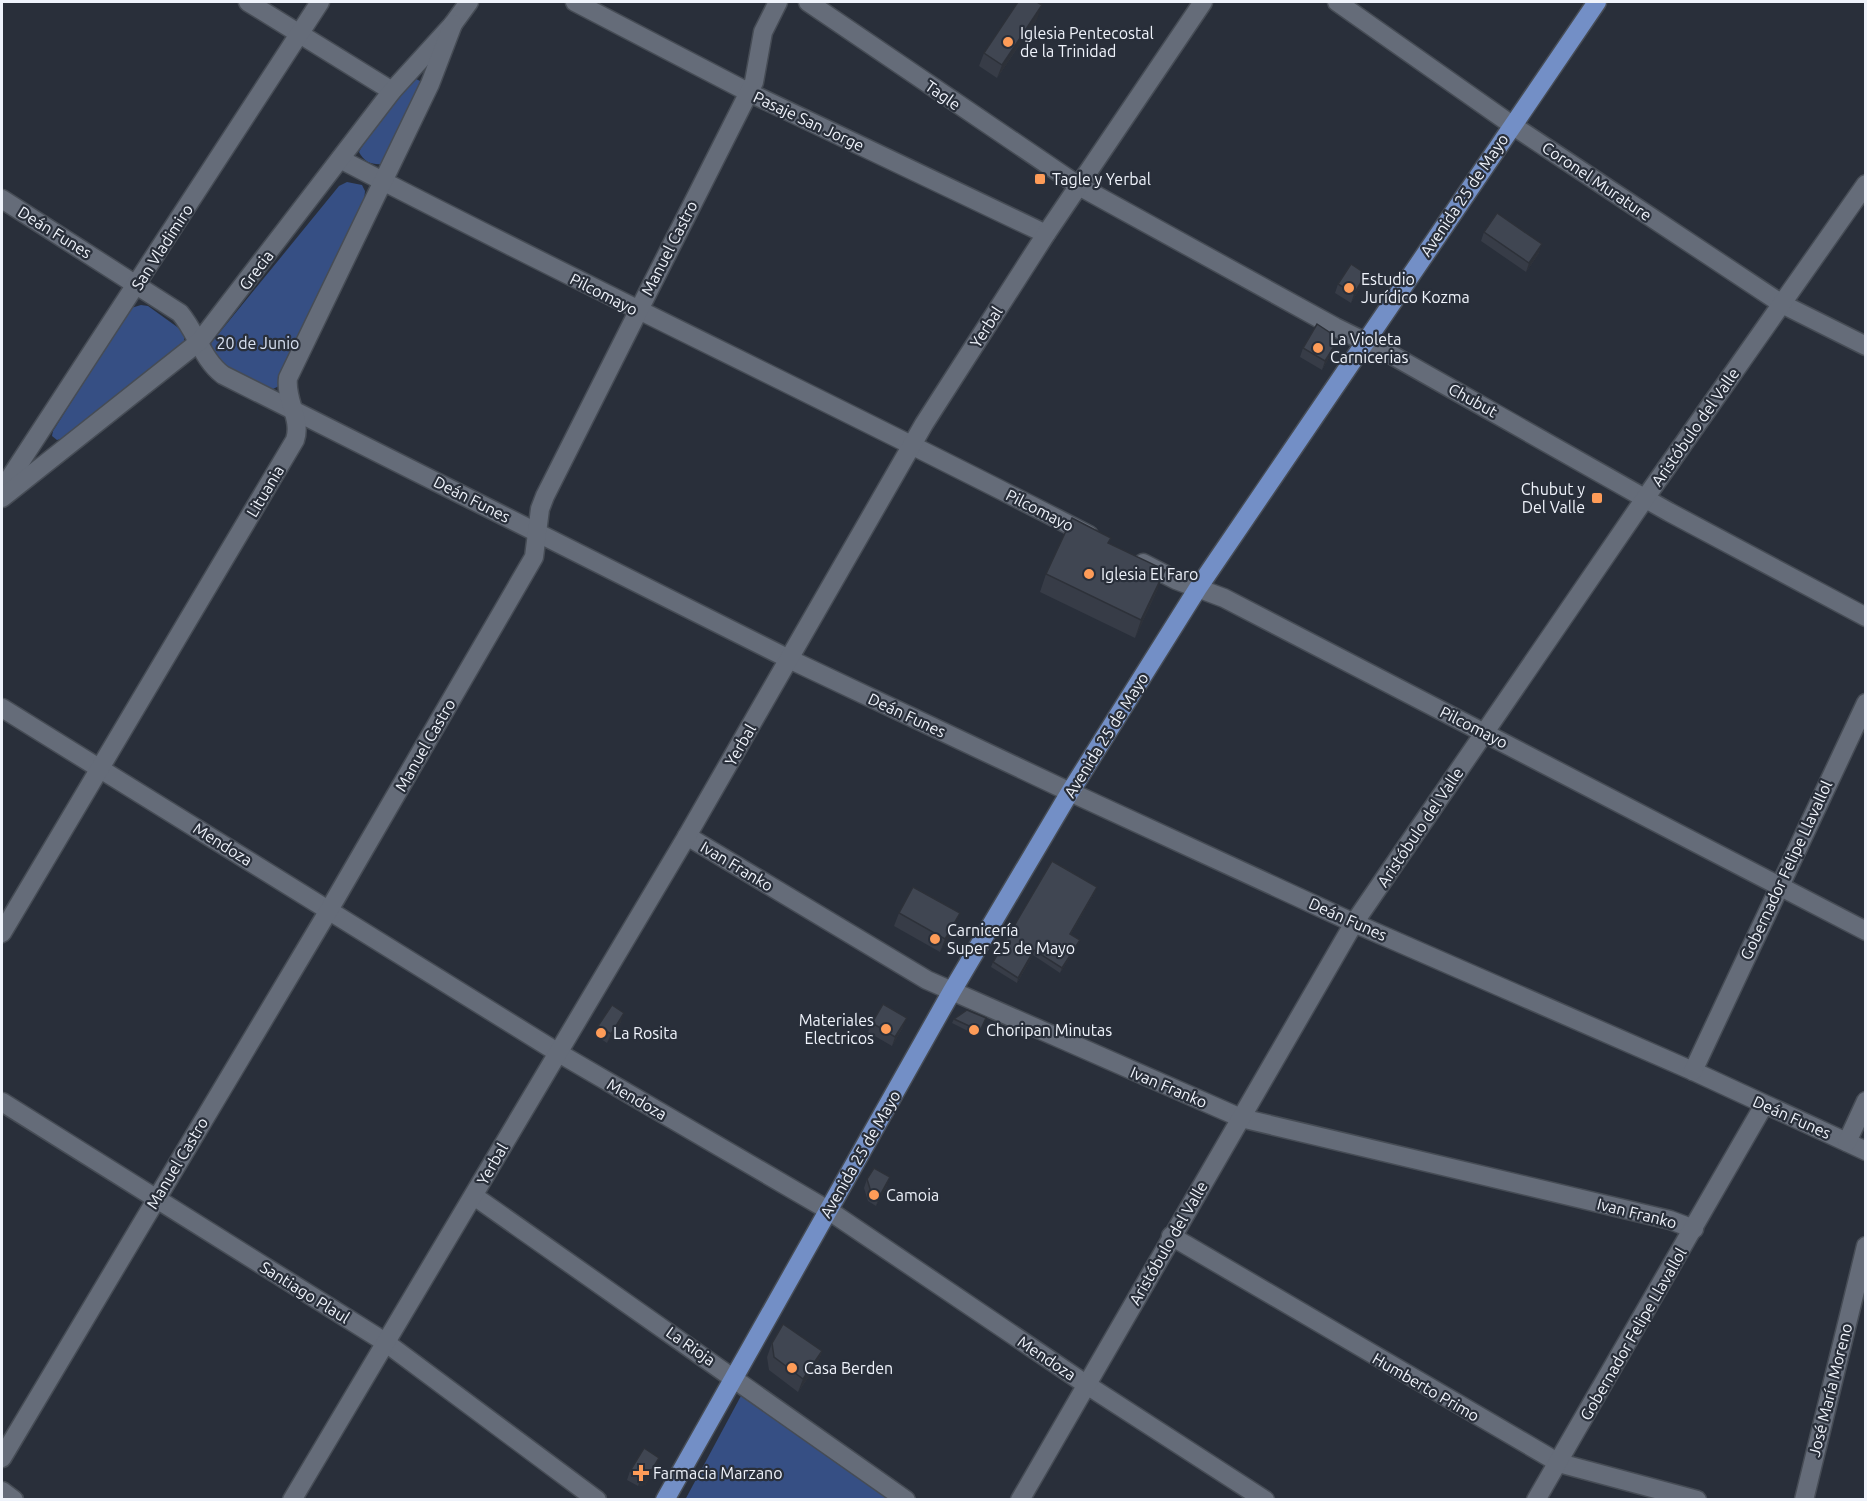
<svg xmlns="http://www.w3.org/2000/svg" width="1867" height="1501" viewBox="0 0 1867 1501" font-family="Ubuntu,sans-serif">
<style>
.green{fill:#364f84}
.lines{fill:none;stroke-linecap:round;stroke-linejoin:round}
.minor-casing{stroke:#464c55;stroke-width:21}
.major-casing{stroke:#464c55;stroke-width:21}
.minor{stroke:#656c79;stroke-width:18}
.major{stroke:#738fc6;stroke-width:18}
.wall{fill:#373c47}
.shaded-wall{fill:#2d3139}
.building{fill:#404652;stroke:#2d3139;stroke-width:1.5}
.poi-dot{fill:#fe9c58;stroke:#292f3a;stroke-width:2}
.labels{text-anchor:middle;stroke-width:4.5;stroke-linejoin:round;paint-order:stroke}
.poi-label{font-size:16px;fill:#eff3fb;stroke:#292f3a;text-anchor:start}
.street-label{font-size:16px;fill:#eff3fb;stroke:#292f3a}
.park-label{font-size:16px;fill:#d8e1f2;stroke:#292f3a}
</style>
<rect width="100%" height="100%" fill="#292f3a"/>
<!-- green -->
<g class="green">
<path d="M414 78 422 82 383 164C372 165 364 162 359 152L361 148 408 79Z"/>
<path d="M347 182 362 185 365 191 364 201 279 386 273 389 265 388C245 377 213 367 211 343L339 186Z"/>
<polygon points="141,305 148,306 180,329 184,333 184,341 179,348 64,438 57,440 52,436 53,431 131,308"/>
<polygon points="742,1394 891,1500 685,1500"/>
</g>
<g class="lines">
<!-- minor casing -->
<g class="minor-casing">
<g id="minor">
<polyline points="248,2 392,91"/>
<polyline points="575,2 748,92 1046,234"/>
<polyline points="808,2 1079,186 1335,327 1392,355 1669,512 1866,617"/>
<polyline points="1337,2 1512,125 1782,304 1866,346"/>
<path d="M340 159C588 288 841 407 1089 535"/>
<path d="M2 199 180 313C197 333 202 359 223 375L789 659 1070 792 1354 923 1693 1071 1866 1151"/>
<polyline points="2,490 320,2"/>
<polyline points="2,498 200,341 392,91 453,24 469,2"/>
<polyline points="1143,563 1176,580 1224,598 1866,931"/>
<polyline points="2,708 557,1052 828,1210 1087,1385 1265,1500"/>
<polyline points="687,836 927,980 1241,1118 1670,1220 1694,1229"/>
<path d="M2 933 295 440C302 419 285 400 288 378L430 84 453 24"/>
<polyline points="1693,1071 1866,703"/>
<polyline points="2,1102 385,1342 597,1500"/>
<polyline points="1847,1142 1866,1101"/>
<polyline points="474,1196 906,1500"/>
<polyline points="1171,1236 1559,1463 1697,1500"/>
<polyline points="2,1458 329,910 534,557 540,509 545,496 754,82 763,32 778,2"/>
<polyline points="2,1491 14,1500"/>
<polyline points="292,1500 687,836 924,424 1046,234 1203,2"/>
<polyline points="1020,1500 1354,923 1646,497 1866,184"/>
<polyline points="1536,1500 1764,1105"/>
<polyline points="1804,1500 1866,1246"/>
</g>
</g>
<!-- major casing -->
<g class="major-casing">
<polyline id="major" points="665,1500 952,991 1070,792 1198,588 1597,2"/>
</g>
<!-- minor -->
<use href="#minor" class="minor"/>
<!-- major -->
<use href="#major" class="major"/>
</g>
<!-- wall -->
<g class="wall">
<polygon points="1037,19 997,78 979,66 984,53"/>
<polygon points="1484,232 1539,253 1526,272 1481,241"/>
<polygon points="1363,283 1351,303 1335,293 1338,284"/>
<polygon points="1303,348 1331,354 1322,370 1300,357"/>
<polygon points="1109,543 1158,588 1135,638 1040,592 1046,574"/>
<polygon points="1097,887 1095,892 1071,934 1080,940 1078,945 1060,973 1033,955 1017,983 991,967 993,962"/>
<polygon points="899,913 955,926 940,952 894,926"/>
<polygon points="954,1019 984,1022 978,1036 952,1023"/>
<polygon points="621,1022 607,1043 595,1035 598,1026"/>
<polygon points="872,1023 903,1027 892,1046 868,1032"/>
<polygon points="867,1179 887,1186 876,1206 868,1201 864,1188"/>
<polygon points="772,1343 822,1351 817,1365 798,1392 769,1370 767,1357"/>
<polygon points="656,1467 645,1485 638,1486 627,1480 630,1471"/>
</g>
<!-- shaded-wall -->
<g class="shaded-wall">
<polygon points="1042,5 1037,19 997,78 1002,65"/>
<polygon points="1542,244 1539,253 1526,272 1529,263"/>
<polygon points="1366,274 1363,283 1351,303 1354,294"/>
<polygon points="1335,345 1331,354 1322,370 1325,361"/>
<polygon points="1165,570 1158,588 1135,638 1141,620"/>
<polygon points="1097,887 1095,892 1068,939 1070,934"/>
<polygon points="960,913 955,926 940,952 945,939"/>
<polygon points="1080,940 1078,945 1060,973 1062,968"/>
<polygon points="1034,950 1033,955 1017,983 1018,978"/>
<polygon points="624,1013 621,1022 607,1043 611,1034"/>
<polygon points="907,1018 903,1027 892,1046 895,1037"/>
<polygon points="890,1177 887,1186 876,1206 879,1197"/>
<polygon points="822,1351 817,1365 798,1392 803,1379"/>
<polygon points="659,1458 656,1467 645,1485 638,1486 641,1477"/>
</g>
<!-- building -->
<g class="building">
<polygon points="1018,2 1037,2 1042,5 1002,65 984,53"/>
<polygon points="1497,213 1542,244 1529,263 1484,232"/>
<polygon points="1351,264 1366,274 1354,294 1338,284"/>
<polygon points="1317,324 1332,334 1335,345 1325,361 1303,348"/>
<polygon points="1072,518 1111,538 1108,543 1165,570 1141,620 1046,574"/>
<polygon points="1052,861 1097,887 1070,934 1080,940 1062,968 1034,950 1018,978 993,962"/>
<polygon points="913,887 960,913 945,939 899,913"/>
<polygon points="883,1004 907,1018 895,1037 872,1023"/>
<polygon points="612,1005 624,1013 611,1034 598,1026"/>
<polygon points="967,1010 986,1018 980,1031 954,1019"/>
<polygon points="874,1168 890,1177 879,1197 871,1192 867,1179"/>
<polygon points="783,1324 822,1351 803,1379 774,1357 772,1343"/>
<polygon points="644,1448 659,1458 648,1476 641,1477 630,1471"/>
</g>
<!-- markers -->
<g class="poi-dot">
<circle cx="1008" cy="42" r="6"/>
<rect x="1034" y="173" width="12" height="12" rx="3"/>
<circle cx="1349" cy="288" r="6"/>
<circle cx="1318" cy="348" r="6"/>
<rect x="1591" y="492" width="12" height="12" rx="3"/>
<circle cx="1089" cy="574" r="6"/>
<circle cx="935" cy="939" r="6"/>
<circle cx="886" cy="1029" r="6"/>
<circle cx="974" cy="1030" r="6"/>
<circle cx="601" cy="1033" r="6"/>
<circle cx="874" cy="1195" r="6"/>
<circle cx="792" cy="1368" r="6"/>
<path d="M638 1464h6v6h6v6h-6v6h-6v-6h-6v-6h6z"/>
</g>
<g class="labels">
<!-- poi labels -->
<g class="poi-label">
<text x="1020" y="39">Iglesia Pentecostal<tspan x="1020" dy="18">de la Trinidad</tspan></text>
<text x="1052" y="185">Tagle y Yerbal</text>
<text x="1361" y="285">Estudio<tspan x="1361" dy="18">Jurídico Kozma</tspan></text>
<text x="1330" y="345">La Violeta<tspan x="1330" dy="18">Carnicerias</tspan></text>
<text x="1585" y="495" text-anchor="end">Chubut y<tspan x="1585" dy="18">Del Valle</tspan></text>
<text x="1101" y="580">Iglesia El Faro</text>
<text x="947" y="936">Carnicería<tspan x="947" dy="18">Super 25 de Mayo</tspan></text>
<text x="874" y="1026" text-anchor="end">Materiales<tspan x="874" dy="18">Electricos</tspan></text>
<text x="986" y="1036">Choripan Minutas</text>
<text x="613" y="1039">La Rosita</text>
<text x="886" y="1201">Camoia</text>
<text x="804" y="1374">Casa Berden</text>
<text x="653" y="1479">Farmacia Marzano</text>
</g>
<!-- street labels -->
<g class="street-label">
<text transform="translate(943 95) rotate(35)" y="6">Tagle</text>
<text transform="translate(809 121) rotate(25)" y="6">Pasaje San Jorge</text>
<text transform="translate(1597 181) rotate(34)" y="6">Coronel Murature</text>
<text transform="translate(1464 195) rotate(-56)" y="6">Avenida 25 de Mayo</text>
<text transform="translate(55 232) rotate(32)" y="6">Deán Funes</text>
<text transform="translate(162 247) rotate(-57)" y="6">San Vladimiro</text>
<text transform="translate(669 248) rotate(-63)" y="6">Manuel Castro</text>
<text transform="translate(256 270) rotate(-53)" y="6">Grecia</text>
<text transform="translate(604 294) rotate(27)" y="6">Pilcomayo</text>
<text transform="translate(986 327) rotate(-57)" y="6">Yerbal</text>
<text transform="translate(1473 400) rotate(29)" y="6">Chubut</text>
<text transform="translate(1695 427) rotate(-55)" y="6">Aristóbulo del Valle</text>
<text transform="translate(265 491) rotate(-59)" y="6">Lituania</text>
<text transform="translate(472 499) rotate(27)" y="6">Deán Funes</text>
<text transform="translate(1040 510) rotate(27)" y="6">Pilcomayo</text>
<text transform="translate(907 715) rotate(25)" y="6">Deán Funes</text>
<text transform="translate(1474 727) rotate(27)" y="6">Pilcomayo</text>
<text transform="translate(1106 735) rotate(-58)" y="6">Avenida 25 de Mayo</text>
<text transform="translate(425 745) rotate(-60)" y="6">Manuel Castro</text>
<text transform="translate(740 745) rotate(-60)" y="6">Yerbal</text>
<text transform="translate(1420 827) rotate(-56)" y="6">Aristóbulo del Valle</text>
<text transform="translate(223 844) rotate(32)" y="6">Mendoza</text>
<text transform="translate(737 866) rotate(31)" y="6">Ivan Franko</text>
<text transform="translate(1786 870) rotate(-65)" y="6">Gobernador Felipe Llavallol</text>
<text transform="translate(1348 919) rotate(24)" y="6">Deán Funes</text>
<text transform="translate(1169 1087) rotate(23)" y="6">Ivan Franko</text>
<text transform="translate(637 1099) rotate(30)" y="6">Mendoza</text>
<text transform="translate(1792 1117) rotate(24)" y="6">Deán Funes</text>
<text transform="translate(860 1154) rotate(-60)" y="6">Avenida 25 de Mayo</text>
<text transform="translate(177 1163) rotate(-59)" y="6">Manuel Castro</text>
<text transform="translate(492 1164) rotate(-60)" y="6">Yerbal</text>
<text transform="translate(1637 1213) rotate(14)" y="6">Ivan Franko</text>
<text transform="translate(1168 1243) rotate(-60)" y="6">Aristóbulo del Valle</text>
<text transform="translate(305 1292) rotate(32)" y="6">Santiago Plaul</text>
<text transform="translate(1633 1334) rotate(-60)" y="6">Gobernador Felipe Llavallol</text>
<text transform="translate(691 1346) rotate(35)" y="6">La Rioja</text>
<text transform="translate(1047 1358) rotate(34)" y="6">Mendoza</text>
<text transform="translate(1426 1387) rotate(30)" y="6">Humberto Primo</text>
<text transform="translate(1830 1390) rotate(-76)" y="6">José María Moreno</text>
</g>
<!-- park labels -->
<g class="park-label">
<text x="258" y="349">20 de Junio</text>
</g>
</g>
<!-- border -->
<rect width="1867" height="1501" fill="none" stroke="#eff3fb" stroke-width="6"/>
</svg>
